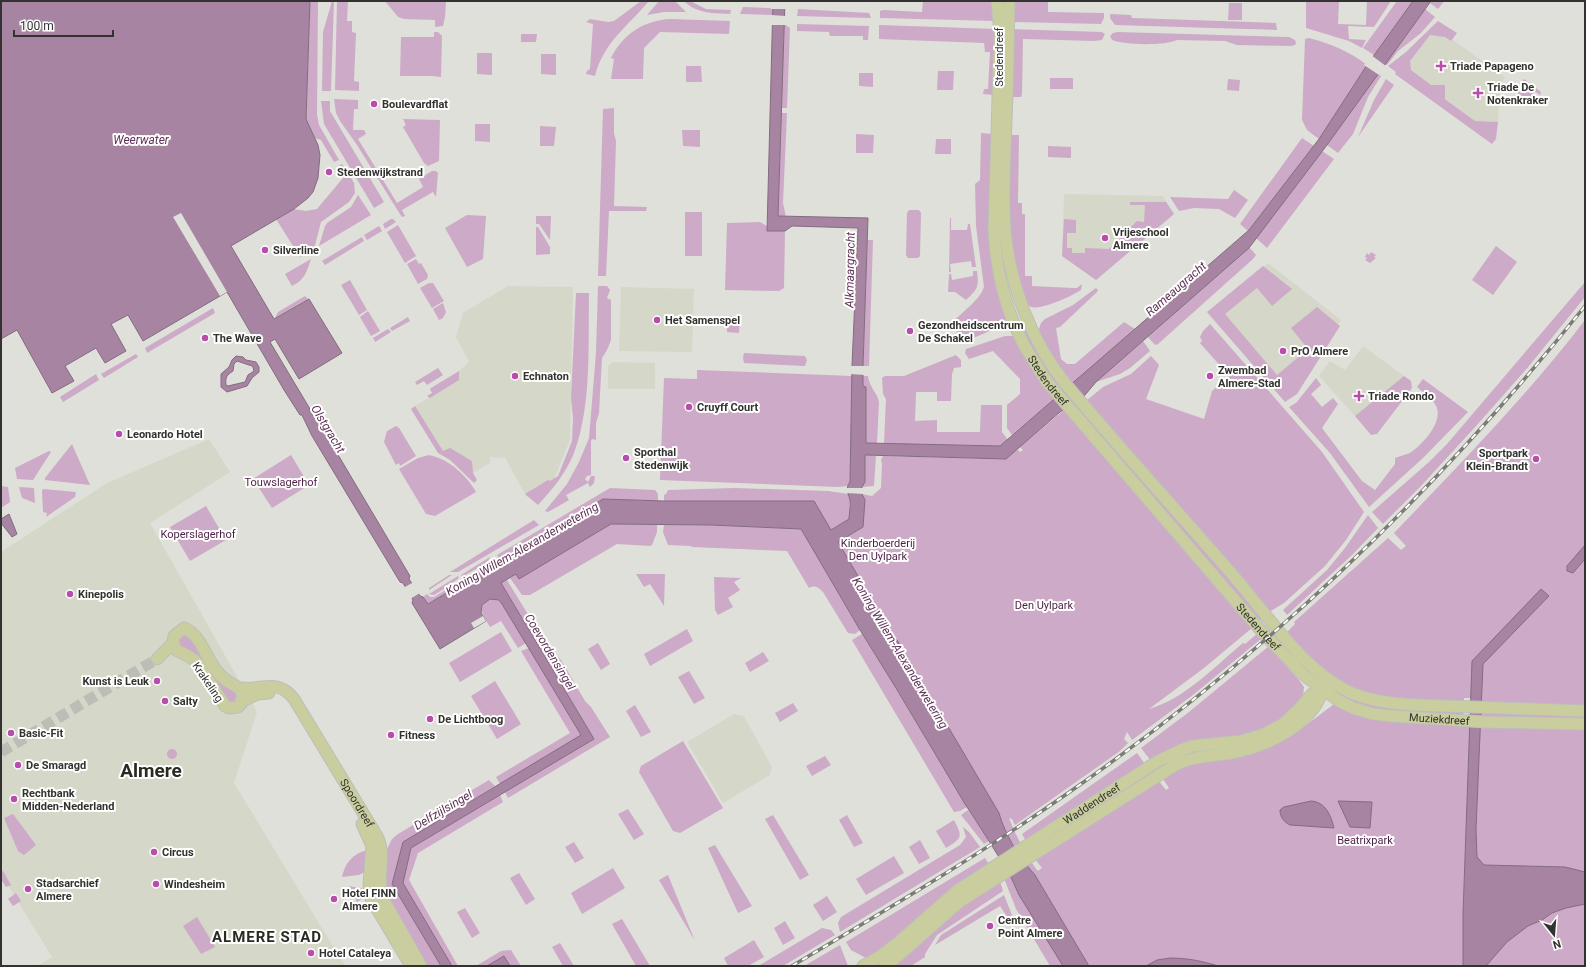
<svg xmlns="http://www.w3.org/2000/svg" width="1586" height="967" viewBox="0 0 1586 967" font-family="Roboto,sans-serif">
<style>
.built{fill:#d5d7c9}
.green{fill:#cdaac7}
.water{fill:#a784a2;stroke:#846c80;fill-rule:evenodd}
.pier{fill:#dfe0d9}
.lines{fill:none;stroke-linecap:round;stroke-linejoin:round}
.major-tunnel{stroke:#bcbdb7;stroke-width:11;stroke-dasharray:11 5.5;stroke-linecap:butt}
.major-casing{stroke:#bdbebd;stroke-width:13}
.major{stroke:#cace9e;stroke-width:11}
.rail-casing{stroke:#7b7c77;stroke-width:3.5}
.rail{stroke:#fffffe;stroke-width:2;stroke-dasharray:6;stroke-linecap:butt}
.poi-dot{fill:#b94dae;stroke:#fffffe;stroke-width:1.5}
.labels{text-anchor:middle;stroke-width:4;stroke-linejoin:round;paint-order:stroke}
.street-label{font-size:11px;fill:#323330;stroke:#fffffe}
.poi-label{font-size:11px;font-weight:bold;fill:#323330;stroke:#fffffe;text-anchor:start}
.park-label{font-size:11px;fill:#4c1f47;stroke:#fffffe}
.water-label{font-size:12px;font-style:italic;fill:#5f315a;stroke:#fffffe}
.district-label{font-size:15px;font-weight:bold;letter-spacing:1px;fill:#292a24;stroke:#fffffe}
.town-label{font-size:19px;font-weight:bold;fill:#292a24;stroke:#fffffe}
</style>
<rect width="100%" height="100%" fill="#dfe0d9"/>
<!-- built -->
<g class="built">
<polygon points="1430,33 1447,36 1505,77 1500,85 1498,122 1475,121 1410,71 1409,61"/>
<polygon points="1064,194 1163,196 1174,214 1096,280 1062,256"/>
<polygon points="1268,263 1341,320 1301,381 1284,395 1210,312"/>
<polygon points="508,286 573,287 570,440 553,482 527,497 505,458 490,457 490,463 473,473 443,452 415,406 459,380 459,371 469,362 456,337 463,313"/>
<polygon points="621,287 694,289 692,352 619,351"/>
<polygon points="1363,346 1404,376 1355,416 1319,376 1330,361 1345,370"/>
<polygon points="613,362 655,363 655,389 608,389 608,366"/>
<polygon points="209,439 230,472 150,523 257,712 234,783 345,966 37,966 52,957 1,874 1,552 107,483"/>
<polygon points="734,714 744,716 772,767 770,775 723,803 687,742"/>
</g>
<!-- green -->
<g class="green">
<polygon points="310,1 318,1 317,115 319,125 339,160 334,162 321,140 315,138 306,119"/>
<polygon points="332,1 334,1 331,91 322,91 323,32"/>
<polygon points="337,1 348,1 347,21 352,21 352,32 356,33 354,81 359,82 359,91 335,90"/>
<polygon points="385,1 446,1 445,17 443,26 435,27 435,20 404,19 398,17"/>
<path d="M641 1H649C628 26 603 43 595 76L586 74 587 71 590 69 593 24 586 22 590 19 608 22 614 21Z"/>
<polygon points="659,1 675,1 686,12 664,12 647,15"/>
<path d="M684 1H690L706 9 731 10 730 14C713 13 697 14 684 1Z"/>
<polygon points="923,1 995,1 995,21 880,18 880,11 883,10 922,12"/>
<polygon points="1012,1 1048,1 1048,12 1104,13 1104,18 1101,24 1012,22"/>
<polygon points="1306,1 1339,1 1338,24 1366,25 1367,1 1391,1 1374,27 1348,26 1349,39 1366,40 1362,48 1349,41 1306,28"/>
<polygon points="1397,1 1413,1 1374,55 1363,48"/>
<polygon points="1431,1 1444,1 1438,9 1430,3"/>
<polygon points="1229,3 1242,3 1242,20 1228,20"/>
<polygon points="743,7 773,8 773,15 740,14"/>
<polygon points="798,9 869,13 871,18 797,16"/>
<polygon points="1425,9 1435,17 1421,33 1398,51 1387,65 1385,64"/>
<polygon points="1110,14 1131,15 1132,18 1276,23 1277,30 1115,25 1110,18"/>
<path d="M671 19 730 21 729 34 660 32 644 48 643 79H611L614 59 611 58C623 34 644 20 671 19Z"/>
<polygon points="1438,21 1457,33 1451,41 1445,37 1430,35 1410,61 1411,70 1431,85 1445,85 1445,99 1475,121 1498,122 1496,139 1492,144 1395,74 1396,72 1388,66 1406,52"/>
<polygon points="784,24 790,28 787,108 781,108"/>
<polygon points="797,24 869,26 868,40 863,40 863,36 830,36 829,32 797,31"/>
<polygon points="879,25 995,29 995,95 983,94 984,89 988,89 990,52 985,52 984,43 879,39"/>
<polygon points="1012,29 1102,32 1105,34 1102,40 1094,41 1023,39 1022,94 1021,97 1010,97"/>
<polygon points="434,32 438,32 442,36 441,77 432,76 432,62 432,76 400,76 401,37 434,37"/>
<path d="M1118 32 1289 37 1295 40 1296 43 1295 45 1290 46 1237 45 1225 41 1177 40C1164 46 1125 45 1112 40L1110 36 1113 33Z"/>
<polygon points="521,34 537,34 536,42 521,42"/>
<path d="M1309 38C1331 44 1349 51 1367 65L1319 139 1307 130 1302 120 1305 39Z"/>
<polygon points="477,53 492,53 492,75 477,74"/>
<polygon points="541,54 556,54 556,75 541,74"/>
<polygon points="686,66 701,66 702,82 686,82"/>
<polygon points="938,71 954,71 953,90 937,90"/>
<polygon points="859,73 873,73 873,87 859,86"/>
<polygon points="1378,73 1381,76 1368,97 1353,134 1338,153 1327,145"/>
<rect x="1050" y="78" width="23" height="11"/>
<polygon points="1228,79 1240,80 1239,91 1227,90"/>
<polygon points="1386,79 1394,85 1358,137 1374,100"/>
<polygon points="1524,79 1541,92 1540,95 1522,82"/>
<polygon points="1520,84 1538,97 1535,102 1532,99 1517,98"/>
<polygon points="334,99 358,100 358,109 354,109 353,130 364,130 366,134 358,139 397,203 423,187 419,179 432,171 436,171 438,173 436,197 433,192 402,210 405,216 402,217 398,211 357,145 340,121 336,113"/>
<polygon points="321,101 330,101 330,111 384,202 374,208 324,124"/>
<polygon points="614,108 614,133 616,141 614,206 647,207 646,211 609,211 606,276 598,276 603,109"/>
<polygon points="781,113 787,113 783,203 786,217 778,216"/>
<polygon points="403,119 440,120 439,161 428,166 424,163 403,127 406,125"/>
<polygon points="475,124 490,124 490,142 475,141"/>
<polygon points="540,126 556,127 554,146 540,146"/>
<polygon points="682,130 700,130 700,147 683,146"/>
<path d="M981 133 992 134C991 174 987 216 991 256 992 278 1002 297 1006 319 1002 328 974 337 964 342 958 338 955 328 954 321 963 311 980 300 984 287L976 226 975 184 980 180Z"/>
<polygon points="856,134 874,135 873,153 856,153"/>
<path d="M1009 135H1019L1018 203H1022V214H1025V276H1032V286L1073 288H1077L1082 284 1081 290C1072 296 1042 310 1031 307 1027 305 1025 302 1022 298L1008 232Z"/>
<polygon points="1302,138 1314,146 1248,231 1240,224"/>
<polygon points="936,139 951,139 951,154 935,154"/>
<polygon points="1048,146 1071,147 1071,158 1048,157"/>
<polygon points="1322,151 1334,159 1267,248 1256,238"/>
<polygon points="342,164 354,183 355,193 349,202 321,222 314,249 300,257 276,219 294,209 306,211 317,209 343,178 337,167"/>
<polygon points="1234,190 1248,200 1235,218 1219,209 1194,208 1179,211 1170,197 1228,199"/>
<polygon points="358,195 371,215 319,246 325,226 327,223 351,207"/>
<polygon points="1130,202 1166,202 1174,214 1096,280 1062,256 1064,219 1076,220 1076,233 1067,233 1067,248 1072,248 1072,253 1085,253 1085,248 1109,249 1137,221 1144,222 1145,205 1130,205"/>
<polygon points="909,210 919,210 921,213 920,256 918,258 908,258 906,255 907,213"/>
<rect x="685" y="212" width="17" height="44"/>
<polygon points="467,215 486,216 483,259 467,267 445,228"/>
<polygon points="536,216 551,216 550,240 539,224 536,224"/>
<polygon points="950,218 951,218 951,230 967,230 968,224 970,224 976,267 972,267 971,261 950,264 951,272 949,272"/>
<polygon points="391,219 393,219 396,222 385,229 383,224"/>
<polygon points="760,222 767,226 767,231 785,231 784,288 779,291 725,290 727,223"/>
<polygon points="398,225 416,256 405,263 387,232"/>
<polygon points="379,226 382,231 367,240 364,235"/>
<polygon points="536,227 538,227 550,247 550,254 536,255"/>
<polygon points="362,237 364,241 325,265 322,261"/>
<polygon points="867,240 873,240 869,366 863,366"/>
<polygon points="1496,246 1517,262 1493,295 1472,280"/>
<polygon points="1249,247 1256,255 1253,259 1158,344 1155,345 1148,337"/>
<polygon points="1371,252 1376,255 1374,257 1376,258 1370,263 1365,260 1367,258 1365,257 1367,253 1369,255"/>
<path d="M311 259C307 271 305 280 292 286L285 274Z"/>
<polygon points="416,259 419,264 421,263 428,275 427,279 418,284 407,264"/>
<polygon points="1263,266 1292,289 1272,306 1257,288 1225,314 1277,375 1308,349 1291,328 1317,307 1340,326 1297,394 1285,402 1207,312"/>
<path d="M973 271H977C979 287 978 289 966 300L955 292H948L949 274H951L952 280 973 276Z"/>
<polygon points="350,280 367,310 359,315 341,285"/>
<polygon points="1585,282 1585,297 1529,366 1477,425 1421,486 1383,524 1372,512 1429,462 1447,444"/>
<polygon points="429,283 433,283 444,301 432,308 420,288"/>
<polygon points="598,286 607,286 610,290 607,298 611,300 611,340 607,350 602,358 599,413 596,423 596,440 592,439 591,441 591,475 587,476 585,479 588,482 591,476 595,476 594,483 590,487 588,483 566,495 569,500 548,512 545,511 567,484 579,462 589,438 596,353"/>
<polygon points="1096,288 1098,290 1097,292 1060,327 1056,328 1061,359 1067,364 1075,364 1124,322 1135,329 1071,385 1040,340 1039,329 1041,323 1045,319 1073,305"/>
<path d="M576 293H589C588 344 592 405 574 453 566 473 552 490 538 505L525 494 548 480 550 481 558 476 572 441 573 418 571 398Z"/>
<polygon points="305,296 308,299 275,318 278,312"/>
<polygon points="443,303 446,312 443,318 439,320 433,309"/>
<polygon points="213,308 215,313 147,353 145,348"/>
<polygon points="368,311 380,331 371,336 360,317"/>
<polygon points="727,316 740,316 739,333 727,332"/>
<polygon points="408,317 410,321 392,331 390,328"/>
<path d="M1585 320V707L1481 703V698H1464V702L1399 701 1355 690 1322 670 1286 633 1295 624 1294 622 1388 538 1401 550 1406 546 1394 533C1460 464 1527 396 1585 320Z"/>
<polygon points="1210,324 1322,452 1364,512 1346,540 1325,566 1284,603 1269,612 1086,401 1103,387 1131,374 1151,356 1159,365 1146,399 1204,419 1212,391 1231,375 1225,368 1223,369 1200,343 1202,341 1200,337 1203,331"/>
<polygon points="388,329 391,332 375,342 373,338"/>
<polygon points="1023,331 1027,331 1066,389 1060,394 1027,344"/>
<polygon points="1005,336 1014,336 1055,398 1012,435 1007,428 1007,405 1020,394 1020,379 993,351 969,359 965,353 966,349"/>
<polygon points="1143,341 1150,351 1130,368 1120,374 1096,382"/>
<polygon points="744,353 805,356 807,360 805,366 744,363 743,358"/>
<polygon points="136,354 138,357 104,378 101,374"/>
<polygon points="956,355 961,360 961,367 954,368 952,374 951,401 937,401 937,392 916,392 915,421 937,420 937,432 980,432 981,405 1002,405 1002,432 1008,440 1000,446 884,444 886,399 883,394 882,378 885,376 904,376"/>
<polygon points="438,368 443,375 427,385 424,381 417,385 415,382"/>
<polygon points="697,370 852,376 850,482 847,486 838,487 660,480 664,378 697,379"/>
<polygon points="459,371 459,380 430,398 427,396 432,393 430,389 431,388"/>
<polygon points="96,374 99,380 63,402 60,397"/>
<path d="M863 376H868C870 389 877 392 879 402L877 443H866V387L863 386Z"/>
<polygon points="1404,376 1411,381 1412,388 1377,434 1371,435 1355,416"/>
<path d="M1316 378 1321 385 1311 394 1322 407 1333 398 1338 404 1322 428 1362 481 1375 490 1395 464V458C1400 456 1405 455 1410 453 1422 445 1446 420 1435 404 1431 398 1423 392 1417 387L1423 379 1468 412 1424 457 1369 507 1330 453 1289 407 1296 403Z"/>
<polygon points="1076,401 1265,616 1259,621 1069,406"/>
<polygon points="415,406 443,451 450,448 472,461 473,473 477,480 474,483 450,460 438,453 411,409"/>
<path d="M1064 410 1252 628 1204 668 1149 709C1186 698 1214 667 1243 643L1245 644 1258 633 1262 638 1193 695 1132 740 1127 732 1124 739 1128 743 1120 751 1015 825 1012 819 1009 818C1014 832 1028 859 1038 871L1042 868 1034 858 1158 780 1166 790 1169 788 1161 776 1181 766 1256 752 1271 747 1293 735 1334 704H1341L1354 710 1585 727V966H1050L1016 909 1000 868 996 861 1033 874 1028 867 1007 834 1002 825 999 813 989 799 990 798 895 638 883 621 884 620 883 618H881L838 542 863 527 862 494 872 496 881 488 882 463 881 460 883 456 1006 459 1017 449 1020 452 1023 450 1020 447Z"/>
<polygon points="396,426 399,428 416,456 400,466 399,463 396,465 384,442 387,431"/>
<polygon points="72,444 90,485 45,480 45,478"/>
<polygon points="49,451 51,452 33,480 17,479 15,468"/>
<polygon points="291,455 309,485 272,508 253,479"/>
<path d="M429 455C449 459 466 475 476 492L435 516 426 514 399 469 418 458Z"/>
<polygon points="865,455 876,456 874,486 862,487 865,482"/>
<polygon points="1,486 8,487 10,502 1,508"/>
<polygon points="19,487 34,488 35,503 22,498"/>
<polygon points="610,488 655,490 658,494 658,501 603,499 506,557 508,561 502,565 497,555"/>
<polygon points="735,488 828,491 848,494 850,500 849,519 831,531 813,501 664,501 664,495 666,494 668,490"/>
<polygon points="43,489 76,492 75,497 46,517 47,513 43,512 42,491"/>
<polygon points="206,506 226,540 190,561 170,527"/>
<polygon points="1368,515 1378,528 1352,555 1287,615 1283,610 1327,570 1345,548"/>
<polygon points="534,520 539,525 458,572 450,572"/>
<polygon points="611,524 657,525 657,532 652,545 650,546 617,544 530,595 522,595 510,578 516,574 519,579"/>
<path d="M664 525H711L801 529 860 630 855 634 848 633 823 592C818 587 815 585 809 588L787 551 692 547 691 546 668 545 663 532Z"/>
<polygon points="490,557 488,562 462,577 461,575"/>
<polygon points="492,558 495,560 499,567 493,570 491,566 427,604 423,597 427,594 430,597 434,597 491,562"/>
<polygon points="636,574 665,574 664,606 650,584 644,587"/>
<polygon points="449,575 452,575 429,590 429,588"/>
<polygon points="458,576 459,578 452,583 452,584 434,595 429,594"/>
<polygon points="714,577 741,578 734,582 740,590 728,598 733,607 718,615 715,610"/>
<polygon points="507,580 540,634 534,638 501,583"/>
<path d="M490 599 499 600 502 604 526 643 518 648 501 621 490 627C484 617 475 606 490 599Z"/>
<polygon points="687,629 693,641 650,666 644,654"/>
<polygon points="501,632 512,651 460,682 449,663"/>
<polygon points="186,633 191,636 208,667 188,649 180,646 177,641 178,637"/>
<polygon points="862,634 896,688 967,807 960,811 954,812 852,640"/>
<polygon points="542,639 561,660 585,701 591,707 610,737 508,798 505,792 594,739 537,643"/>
<polygon points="598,643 610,664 601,670 588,649"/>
<polygon points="1269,646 1299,680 1304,687 1303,698 1271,728 1151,761 1141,748 1189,712"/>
<polygon points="529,648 581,735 500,784 496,777 570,733 521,651"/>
<polygon points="763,652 769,661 750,672 745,663"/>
<polygon points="689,671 705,698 694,704 678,677"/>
<polygon points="213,674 237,693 235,701 228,702 210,675"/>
<polygon points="495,681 521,724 497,739 471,696"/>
<polygon points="1331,688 1464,709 1463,717 1391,714 1359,707 1329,689"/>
<polygon points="793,703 798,711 780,722 775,713"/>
<polygon points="635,705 651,732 641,737 626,711"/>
<polygon points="1481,710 1585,712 1585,720 1480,717"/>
<polygon points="683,741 723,808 680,833 673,831 639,772 641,766"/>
<circle cx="172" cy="754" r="5"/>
<polygon points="1137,753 1145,764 1026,841 1022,834"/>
<polygon points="825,756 831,765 812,776 806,766"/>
<polygon points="1147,772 1149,776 1037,848 1036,844"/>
<polygon points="489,780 495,786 403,842 392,884 441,966 428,966 385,896 385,855 389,845 392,839 398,834"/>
<polygon points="500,795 503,802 418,853 409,880 458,966 452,966 403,883 411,848"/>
<polygon points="628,809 644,834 634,840 618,814"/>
<polygon points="968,810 989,841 984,844 961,815"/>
<polygon points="13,814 36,845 24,855 18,851 4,818"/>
<polygon points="773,815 809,875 800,880 765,819"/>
<polygon points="847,815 863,843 854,847 839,820"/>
<path d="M954 820C963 837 962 838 946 848L936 831Z"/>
<polygon points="963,827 969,832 980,847 840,932 838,923 841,917 960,845 966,837"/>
<polygon points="920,840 930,858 919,864 909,847"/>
<polygon points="574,842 584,858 575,863 565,847"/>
<polygon points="715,845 752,906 738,913 708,848"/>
<path d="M368 850 365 872 359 875 342 877C345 863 353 853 368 850Z"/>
<polygon points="894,856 904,873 866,895 856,879"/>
<polygon points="985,858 989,864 926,910 899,937 870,957 866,958 851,950 846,942"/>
<polygon points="613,868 625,888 582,914 571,893"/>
<polygon points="3,871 11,885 6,887 1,879 1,872"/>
<polygon points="519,873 535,899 526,905 510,878"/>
<polygon points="668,875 695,941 659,880"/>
<polygon points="1000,881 1003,891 937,935 925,954 925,957 911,966 891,966 965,903"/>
<polygon points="349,886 364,889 366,896 357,902"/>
<polygon points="16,893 21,901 13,906 8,899"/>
<polygon points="1004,895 1012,915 1008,918 1000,906 935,945 941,935 949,930"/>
<polygon points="827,896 837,912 823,921 813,905"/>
<polygon points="465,908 480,933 472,938 457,912"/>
<polygon points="197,917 215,947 201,954 183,926"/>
<polygon points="622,919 650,966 636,966 612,924"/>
<polygon points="785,921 795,938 783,945 774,928"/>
<polygon points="822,928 831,930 835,935 783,966 758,966"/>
<polygon points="754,940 764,957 748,966 728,966 724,958"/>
<polygon points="560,943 574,966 563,966 552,947"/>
<polygon points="840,945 848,966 804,966"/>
<polygon points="511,950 521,966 510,966 504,956 487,966 476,966 501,951"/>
</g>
<!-- water -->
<g class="water">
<path d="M1 1H310L306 119 318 145 320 155 318 178 313 192 308 198 294 209 231 246 274 319 309 299 342 353 299 379 275 339 270 342 310 409 309 410 313 416H315L410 576 409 579 420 596 423 597 428 604 491 566 493 570 508 561 506 557 603 499 664 501H814L831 530 849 519C849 514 851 505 850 500 848 493 845 488 850 482L852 366 858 228 792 226 785 231H767L773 1H785L778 216 868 218 863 366V386L866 387V443L1000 446 1249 230 1319 139 1367 65 1413 1H1431L1327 145 1249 248 1096 382 1085 395 1060 412 1006 459 865 455V482L862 487V494L865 500 863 527 838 542 881 615V618L897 640 999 813C1004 833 1021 860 1035 875L1089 966H1063L1019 895 1010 875 989 841 965 804 896 688 860 630 801 529 711 525 611 524 519 579 516 574 501 583 594 739 411 848 403 883 452 966H441L392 884 403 842 581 735 502 604 499 600 490 599 482 605 481 613 486 621 440 649 412 603 413 600 403 583 400 582 312 436 302 415H300L284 390 227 292 143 341 128 315 111 324 126 351 105 363 96 348 65 366 74 381 52 393 17 330 1 339Z"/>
<path d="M236 356 243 357 246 360 256 362 259 367V372L252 378 247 386 227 392 221 387V374L229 367 232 360ZM237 361 252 366 253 367 254 371 248 375 245 382 228 386 226 385C225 377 227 375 233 371L234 364Z"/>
<polygon points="9,514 17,534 12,537 1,523 1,519"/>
<polygon points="1585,545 1585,559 1573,573 1567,571 1567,566"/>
<polygon points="1541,589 1549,596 1483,664 1476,829 1477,857 1484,865 1565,867 1585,872 1585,904 1566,908 1552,913 1542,920 1528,926 1507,942 1486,966 1463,966 1463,914 1472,661"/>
<path d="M1311 801C1326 802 1331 816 1334 828L1290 825C1284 822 1280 817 1280 810L1284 807Z"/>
<polygon points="1338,801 1372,802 1370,828 1350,827"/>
<polygon points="504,956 510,966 487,966"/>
<path d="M1170 958C1187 958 1202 961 1218 966H1146L1157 960Z"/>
</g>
<!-- pier -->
<g class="pier">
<polygon points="771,1 787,1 786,9 771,9"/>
<polygon points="771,15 786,16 786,25 771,25"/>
<polygon points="1371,55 1386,66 1379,75 1364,65"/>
<polygon points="181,213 227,292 220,296 173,217"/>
<polygon points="850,366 865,366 865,375 850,374"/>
<polygon points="845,488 864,488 864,494 846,493"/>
<polygon points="414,582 420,593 410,599 403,588"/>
<polygon points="483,616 486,621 474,628 471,623"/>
</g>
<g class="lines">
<!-- major-tunnel -->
<polyline class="major-tunnel" points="1,752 157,659"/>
<!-- major casing -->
<g class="major-casing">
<g id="major">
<path id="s1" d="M997 1 1000 33 994 230C996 269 1005 308 1023 343 1030 356 1039 369 1047 382L1263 633 1305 676 1339 701 1353 708 1373 714 1392 716 1485 722 1585 724"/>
<path d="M1009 1C1008 40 1008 80 1006 119 1005 156 1002 194 1005 231 1010 285 1031 340 1064 382 1119 447 1176 510 1232 574 1267 614 1304 673 1354 694 1383 705 1416 705 1446 706 1492 708 1539 709 1585 711"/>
<path d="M184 628C200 634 206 657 216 670 219 674 223 678 227 681 236 687 244 688 243 701L238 707 229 708 225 706 198 663 190 657 176 650 173 643 174 636Z"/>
<polyline points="157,659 173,643"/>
<path id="s2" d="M240 688C262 691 277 677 294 699L377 836C386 854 378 871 381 889 382 894 384 899 386 904L421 966"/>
<polyline points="243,701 257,694 269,693"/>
<polyline points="362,824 372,846 369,885 371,899 411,966"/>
<path id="s3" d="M863 966 879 957 900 941 958 890 1158 761 1179 751 1192 746 1241 741 1262 735 1283 724 1298 710 1312 694 1328 687"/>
<path d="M884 966 892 961 959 902 1175 765C1194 756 1212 756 1232 753 1259 748 1283 737 1304 719 1314 709 1321 700 1323 685"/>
</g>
</g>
<!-- major -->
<use href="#major" class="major"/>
<!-- rail casing -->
<g class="rail-casing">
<path id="rail" d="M792 966C886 910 981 854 1071 791 1265 656 1437 491 1585 306"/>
</g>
<!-- rail -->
<use href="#rail" class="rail"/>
</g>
<!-- markers -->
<g class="poi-dot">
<path d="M1439 60h4v4h4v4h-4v4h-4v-4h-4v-4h4z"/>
<path d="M1476 87h4v4h4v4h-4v4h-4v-4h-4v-4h4z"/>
<circle cx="374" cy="104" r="4"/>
<circle cx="329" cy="172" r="4"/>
<circle cx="1105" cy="238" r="4"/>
<circle cx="265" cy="250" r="4"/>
<circle cx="657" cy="320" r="4"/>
<circle cx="910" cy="331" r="4"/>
<circle cx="205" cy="338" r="4"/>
<circle cx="1283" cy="351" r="4"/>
<circle cx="515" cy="376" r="4"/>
<circle cx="1210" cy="376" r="4"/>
<path d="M1357 390h4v4h4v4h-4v4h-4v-4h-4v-4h4z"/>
<circle cx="689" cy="407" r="4"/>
<circle cx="119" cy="434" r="4"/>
<circle cx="626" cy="458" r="4"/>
<circle cx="1536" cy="459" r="4"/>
<circle cx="70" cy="594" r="4"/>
<circle cx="157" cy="681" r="4"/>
<circle cx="165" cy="701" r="4"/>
<circle cx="430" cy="719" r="4"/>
<circle cx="11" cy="733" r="4"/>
<circle cx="391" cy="735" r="4"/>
<circle cx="18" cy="765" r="4"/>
<circle cx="14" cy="799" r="4"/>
<circle cx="154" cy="852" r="4"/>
<circle cx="156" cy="884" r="4"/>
<circle cx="28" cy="889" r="4"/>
<circle cx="334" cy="899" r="4"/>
<circle cx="990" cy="926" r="4"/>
<circle cx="311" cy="953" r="4"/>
</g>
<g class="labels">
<!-- street labels -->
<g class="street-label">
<text transform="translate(999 57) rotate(-90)" y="4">Stedendreef</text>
<text dy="4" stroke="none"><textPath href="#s1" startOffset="392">Stedendreef</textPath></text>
<text dy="4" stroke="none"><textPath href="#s1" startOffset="716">Stedendreef</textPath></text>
<text transform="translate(208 682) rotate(56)" y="4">Krakeling</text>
<text dy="4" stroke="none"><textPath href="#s1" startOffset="929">Muziekdreef</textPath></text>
<text dy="4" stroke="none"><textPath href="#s2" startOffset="180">Spoordreef</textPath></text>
<text dy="4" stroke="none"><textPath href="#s3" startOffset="281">Waddendreef</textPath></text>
</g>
<!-- poi labels -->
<g class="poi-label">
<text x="1450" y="70">Triade Papageno</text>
<text x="1487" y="91">Triade De<tspan x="1487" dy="13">Notenkraker</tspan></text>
<text x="382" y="108">Boulevardflat</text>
<text x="337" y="176">Stedenwijkstrand</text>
<text x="1113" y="236">Vrijeschool<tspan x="1113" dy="13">Almere</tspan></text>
<text x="273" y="254">Silverline</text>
<text x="665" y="324">Het Samenspel</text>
<text x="918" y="329">Gezondheidscentrum<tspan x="918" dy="13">De Schakel</tspan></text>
<text x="213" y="342">The Wave</text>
<text x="1291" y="355">PrO Almere</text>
<text x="1218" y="374">Zwembad<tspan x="1218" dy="13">Almere-Stad</tspan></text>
<text x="523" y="380">Echnaton</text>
<text x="1368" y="400">Triade Rondo</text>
<text x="697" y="411">Cruyff Court</text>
<text x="127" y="438">Leonardo Hotel</text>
<text x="634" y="456">Sporthal<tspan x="634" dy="13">Stedenwijk</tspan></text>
<text x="1528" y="457" text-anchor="end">Sportpark<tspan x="1528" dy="13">Klein-Brandt</tspan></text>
<text x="78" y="598">Kinepolis</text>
<text x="149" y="685" text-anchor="end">Kunst is Leuk</text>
<text x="173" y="705">Salty</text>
<text x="438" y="723">De Lichtboog</text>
<text x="19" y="737">Basic-Fit</text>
<text x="399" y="739">Fitness</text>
<text x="26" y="769">De Smaragd</text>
<text x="22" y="797">Rechtbank<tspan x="22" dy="13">Midden-Nederland</tspan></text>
<text x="162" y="856">Circus</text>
<text x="36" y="887">Stadsarchief<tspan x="36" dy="13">Almere</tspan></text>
<text x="164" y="888">Windesheim</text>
<text x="342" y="897">Hotel FINN<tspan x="342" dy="13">Almere</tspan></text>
<text x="998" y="924">Centre<tspan x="998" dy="13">Point Almere</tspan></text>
<text x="319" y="957">Hotel Cataleya</text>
</g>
<!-- park labels -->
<g class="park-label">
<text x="281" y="486">Touwslagerhof</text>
<text x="198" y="538">Koperslagerhof</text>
<text x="878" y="547">Kinderboerderij<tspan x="878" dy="13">Den Uylpark</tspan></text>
<text x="1044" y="609">Den Uylpark</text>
<text x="1365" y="844">Beatrixpark</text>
</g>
<!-- water labels -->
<g class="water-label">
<text x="141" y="144">Weerwater</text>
<text transform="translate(850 270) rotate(-89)" y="4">Alkmaargracht</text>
<text transform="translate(1176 289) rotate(-41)" y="4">Rameaugracht</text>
<text transform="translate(328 429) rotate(59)" y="4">Olstgracht</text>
<text transform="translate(522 549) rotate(-30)" y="4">Koning Willem-Alexanderwetering</text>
<text transform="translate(550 652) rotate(59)" y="4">Coevordensingel</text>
<text transform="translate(900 653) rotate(59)" y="4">Koning Willem-Alexanderwetering</text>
<text transform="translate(443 810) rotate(-31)" y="4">Delfzijlsingel</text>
</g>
<!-- district labels -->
<g class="district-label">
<text x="267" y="942">ALMERE STAD</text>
</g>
<!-- town labels -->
<g class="town-label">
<text x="151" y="777">Almere</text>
</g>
</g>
<!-- border -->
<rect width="1586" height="967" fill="none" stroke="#323330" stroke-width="4"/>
<!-- north arrow -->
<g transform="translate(1554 935) rotate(163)" stroke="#fffffe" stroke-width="3" paint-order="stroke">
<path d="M0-3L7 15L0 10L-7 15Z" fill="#323330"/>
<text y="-6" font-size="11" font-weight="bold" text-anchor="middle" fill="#323330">N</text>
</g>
<!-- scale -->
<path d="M14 30v6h99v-6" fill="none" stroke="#323330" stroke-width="2"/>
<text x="20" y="30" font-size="12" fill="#323330" stroke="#fffffe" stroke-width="3" paint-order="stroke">100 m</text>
</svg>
